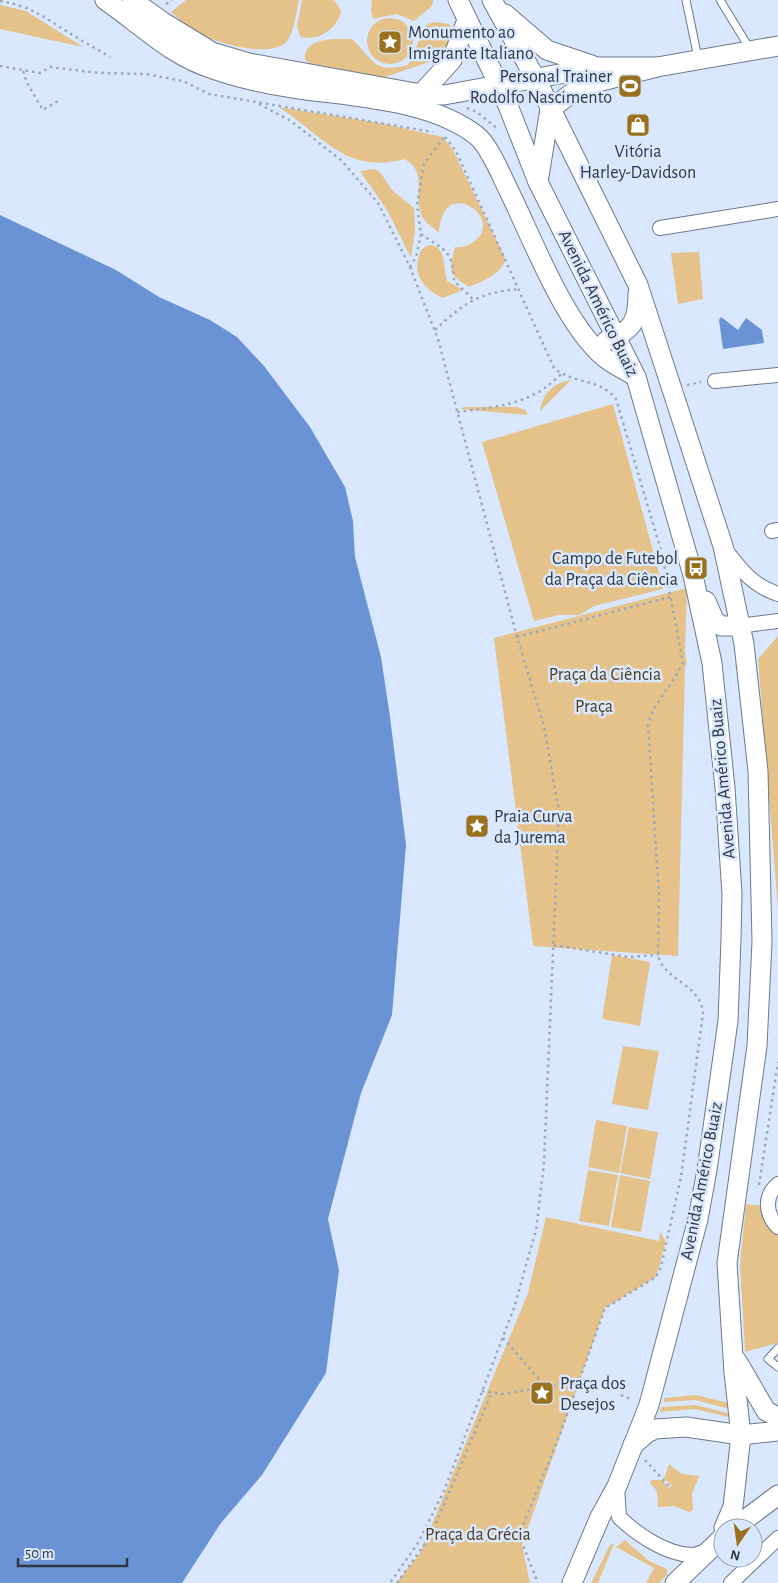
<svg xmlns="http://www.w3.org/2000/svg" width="778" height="1583" viewBox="0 0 778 1583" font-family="'Alegreya Sans',sans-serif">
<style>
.green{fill:#e4c289}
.water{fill:#6993d5}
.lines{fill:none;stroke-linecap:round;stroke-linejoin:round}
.lane-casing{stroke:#6d7a8d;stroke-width:9}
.street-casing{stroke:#6d7a8d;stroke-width:16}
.secondary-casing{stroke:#6d7a8d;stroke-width:21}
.path{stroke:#9ca8b9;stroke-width:2.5;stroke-dasharray:2.5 4;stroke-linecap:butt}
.lane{stroke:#fff;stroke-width:7}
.street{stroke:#fff;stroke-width:14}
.secondary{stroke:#fff;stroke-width:19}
.labels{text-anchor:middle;stroke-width:5;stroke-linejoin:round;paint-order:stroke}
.poi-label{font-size:18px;fill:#313740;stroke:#d9e8fe;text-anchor:start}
.street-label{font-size:18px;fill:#313740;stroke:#d9e8fe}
.park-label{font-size:18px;fill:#503e1c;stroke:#d9e8fe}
</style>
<rect width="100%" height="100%" fill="#d9e8fe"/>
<!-- green -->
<g class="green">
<path d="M186 0H299C296 12 295 30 287 41 271 60 212 42 195 31 186 26 178 18 171 12Z"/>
<path d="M302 0H334L341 10C340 26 317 44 300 36L297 27Z"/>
<polygon points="372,0 433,0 432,6 414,21 397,14 373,19 371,11"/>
<polygon points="0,5 26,11 83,47 0,29"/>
<circle cx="390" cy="41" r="23"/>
<path d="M434 22 449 24 457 36 444 57 373 81 310 64 305 60C303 36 337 39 352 39 374 60 373 74 408 65L426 25Z"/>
<path d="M279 107 380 123 443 137 453 150 505 258C502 275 484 280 469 287 447 272 449 273 455 247 464 248 470 245 477 239 502 216 442 175 439 233 434 228 425 223 422 216 412 195 429 171 404 159 347 175 323 136 279 107Z"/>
<polygon points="374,169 380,172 392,190 414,208 415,231 411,258 387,210 360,171"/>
<path d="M429 245C447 245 443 268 447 281L463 290 443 298C422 289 410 271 422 249Z"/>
<polygon points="699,252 703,299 678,304 671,253"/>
<path d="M571 380 540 411C543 393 553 383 571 380Z"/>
<polygon points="613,404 661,580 666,578 663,589 594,606 579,615 559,615 534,621 482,442"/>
<polygon points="464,407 517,407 525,410 528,415 460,409"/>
<polygon points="687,588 685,654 687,663 685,666 678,956 533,946 494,638"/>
<polygon points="778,636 778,908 758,659"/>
<polygon points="612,955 650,962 640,1026 602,1019"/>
<polygon points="623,1046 659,1051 648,1110 612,1104"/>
<polygon points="596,1120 627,1126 619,1173 588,1167"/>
<polygon points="629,1127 658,1132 650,1179 620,1173"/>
<polygon points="588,1170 618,1175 609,1226 579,1221"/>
<polygon points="620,1175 650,1181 641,1232 611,1227"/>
<polygon points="746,1204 764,1206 767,1220 778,1234 778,1343 745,1352 740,1263"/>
<polygon points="546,1217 659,1241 660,1231 666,1242 656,1277 605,1308 522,1545 530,1583 396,1583 420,1553 528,1293"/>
<polygon points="696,1395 732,1404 730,1409 695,1400 664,1402 664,1398"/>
<polygon points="696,1405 731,1414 733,1418 695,1409 660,1412 661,1407"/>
<polygon points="669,1464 682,1474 699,1476 692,1494 693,1510 689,1512 674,1506 658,1507 657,1491 650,1483 652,1480 662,1480 669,1488 674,1484 671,1485 664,1479"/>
<polygon points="625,1540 649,1561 667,1569 667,1575 659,1583 646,1583 654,1568 616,1547"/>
<polygon points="614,1544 598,1583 591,1583 610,1545"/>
</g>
<!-- water -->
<g class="water">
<polygon points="0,215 116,270 159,297 210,320 237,337 264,366 310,427 345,487 353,521 355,557 381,657 390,717 406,845 392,1015 361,1093 328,1219 339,1270 326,1373 262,1475 221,1523 182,1583 0,1583"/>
<polygon points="721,317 738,330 746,318 762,330 764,343 723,349 719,320"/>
</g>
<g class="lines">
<!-- lane casing -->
<g class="lane-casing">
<g id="lane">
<polyline points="686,0 698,58"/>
<polyline points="720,0 750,49"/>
<polyline points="778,1348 768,1359 778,1367"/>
</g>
</g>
<!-- street casing -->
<g class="street-casing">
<g id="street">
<polyline points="660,228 778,209"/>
<polyline points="715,381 778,375"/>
<polyline points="772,531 778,530"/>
<path d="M725 549C740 569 753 586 778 594"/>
<polyline points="739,626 778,621"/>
<path d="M778 1184C764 1196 765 1214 778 1227"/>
<path d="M617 1487 619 1517C636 1534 666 1554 691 1555 695 1555 701 1553 706 1551"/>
<polyline points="731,1583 778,1538"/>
</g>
</g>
<!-- secondary casing -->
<g class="secondary-casing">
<g id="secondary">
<path d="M105 0C140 24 171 56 213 69 239 78 266 84 293 88 350 97 431 99 477 136 489 145 502 177 509 191 533 240 564 323 604 357 613 365 626 370 636 377"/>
<polyline points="132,0 163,22 212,52 249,63 421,94 444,95 598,67 657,67"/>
<polyline points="458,0 505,98 538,182 636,377 693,575 712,663 725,788 732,894 731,939 728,1021 707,1170 698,1219 649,1405 617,1486 600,1517 572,1583"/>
<polyline points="492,0 539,85 638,285 723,546 744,644 758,771 762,942 757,1046 727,1263 734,1373 741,1435 733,1507 724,1528"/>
<polyline points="505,14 547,50 594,66"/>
<polyline points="421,94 452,60 467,20"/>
<polyline points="550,109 582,86 657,67 778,46"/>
<polyline points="538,182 550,109"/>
<path d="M606 341C633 330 638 322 638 293"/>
<polyline points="706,601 714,620 721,626 739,626"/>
<polyline points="737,1361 766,1411 778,1417"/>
<polyline points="633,1445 647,1433 655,1429 686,1427 741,1435 778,1431"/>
<polyline points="734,1528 778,1495"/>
<polyline points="675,1583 723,1537"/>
</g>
</g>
<!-- path -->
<g class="path">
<path d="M0 1C33 6 49 21 76 37 87 44 99 50 110 57"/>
<polyline points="166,4 172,0"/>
<polyline points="0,66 40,73 50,67 99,73 147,74 183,81 209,94 433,132"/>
<polyline points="23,71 27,83 43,110 61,99"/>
<polyline points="259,104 291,121 341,160 378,203 410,267 438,339 517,637 544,726 559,811 544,1163 536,1230 514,1308 444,1491 418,1543 390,1583"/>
<polyline points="467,108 477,112 499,130"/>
<path d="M445 137 456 151 554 368C572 384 600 378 616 399L662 554 683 662C674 684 655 700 648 724L659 895 658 955C663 980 701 984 703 1013L681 1177 661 1267 656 1277 605 1308 559 1437 519 1535 538 1583"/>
<path d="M421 234C445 251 453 250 454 281L474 300"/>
<polyline points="410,267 416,257 421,234 417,206 424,164 445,136"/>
<path d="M435 330C464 303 478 293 518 289"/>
<polyline points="687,385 701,382"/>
<path d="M457 412C497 407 531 405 561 374"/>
<polyline points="517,637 670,597"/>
<polyline points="554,945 628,957 658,955"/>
<polyline points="759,1185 778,1062"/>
<polyline points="503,1338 546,1387"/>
<polyline points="482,1391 502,1394 580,1381 594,1385"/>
<polyline points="621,1395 633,1400"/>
<polyline points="645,1460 670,1487"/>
<polyline points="397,1583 431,1535 491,1394"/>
</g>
<!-- lane -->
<use href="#lane" class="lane"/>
<!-- street -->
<use href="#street" class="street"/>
<!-- secondary -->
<use href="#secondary" class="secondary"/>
</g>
<!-- icons -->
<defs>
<g id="sight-square" transform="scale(1.25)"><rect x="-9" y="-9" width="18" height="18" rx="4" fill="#9a711e" stroke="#d9e8fe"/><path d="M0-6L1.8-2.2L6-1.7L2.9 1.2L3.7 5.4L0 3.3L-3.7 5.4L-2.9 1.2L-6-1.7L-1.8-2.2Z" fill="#fff"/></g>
<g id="stadium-square" transform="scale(1.25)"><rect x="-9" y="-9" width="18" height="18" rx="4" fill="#9a711e" stroke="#d9e8fe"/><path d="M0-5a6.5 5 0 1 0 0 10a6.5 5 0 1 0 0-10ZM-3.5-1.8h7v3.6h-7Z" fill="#fff"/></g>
<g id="shop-square" transform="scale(1.25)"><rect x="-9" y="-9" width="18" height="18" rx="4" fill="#9a711e" stroke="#d9e8fe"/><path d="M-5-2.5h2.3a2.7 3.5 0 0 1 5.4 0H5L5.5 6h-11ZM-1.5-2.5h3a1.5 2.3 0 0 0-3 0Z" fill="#fff"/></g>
<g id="bus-square" transform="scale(1.25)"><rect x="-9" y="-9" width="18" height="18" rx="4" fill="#9a711e" stroke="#d9e8fe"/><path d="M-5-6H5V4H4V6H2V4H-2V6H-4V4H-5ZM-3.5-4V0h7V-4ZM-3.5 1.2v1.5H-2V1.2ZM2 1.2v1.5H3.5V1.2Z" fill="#fff"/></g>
</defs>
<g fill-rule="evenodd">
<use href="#sight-square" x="390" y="42"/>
<use href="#stadium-square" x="630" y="86"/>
<use href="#shop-square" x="638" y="125"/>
<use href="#bus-square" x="696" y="568"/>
<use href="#sight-square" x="477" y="826"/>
<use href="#sight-square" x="542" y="1393"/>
</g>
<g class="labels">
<!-- poi labels -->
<g class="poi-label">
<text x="408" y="38">Monumento ao<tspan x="408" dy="21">Imigrante Italiano</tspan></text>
<text x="612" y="82" text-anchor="end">Personal Trainer<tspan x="612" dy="21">Rodolfo Nascimento</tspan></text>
<text x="638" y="157" text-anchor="middle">Vitória<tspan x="638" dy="21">Harley-Davidson</tspan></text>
<text x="678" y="564" text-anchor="end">Campo de Futebol<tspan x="678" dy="21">da Praça da Ciência</tspan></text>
<text x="494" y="822">Praia Curva<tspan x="494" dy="21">da Jurema</tspan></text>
<text x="560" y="1389">Praça dos<tspan x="560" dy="21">Desejos</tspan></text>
</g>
<!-- street labels -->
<g class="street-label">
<text transform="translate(599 303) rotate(64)" y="6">Avenida Américo Buaiz</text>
<text transform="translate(722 779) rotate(-95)" y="6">Avenida Américo Buaiz</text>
<text transform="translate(701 1181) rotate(-79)" y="6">Avenida Américo Buaiz</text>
</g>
<!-- park labels -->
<g class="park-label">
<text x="605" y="680">Praça da Ciência</text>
<text x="594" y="712">Praça</text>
<text x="478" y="1540">Praça da Grécia</text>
</g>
</g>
<!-- north arrow -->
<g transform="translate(738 1543) rotate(193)"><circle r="24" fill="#d9e8fe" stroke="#96a1b2"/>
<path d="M0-4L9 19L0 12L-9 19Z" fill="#9a711e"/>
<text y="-8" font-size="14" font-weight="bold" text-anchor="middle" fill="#313740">N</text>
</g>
<!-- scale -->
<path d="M18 1558v8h109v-8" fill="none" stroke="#313740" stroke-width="2.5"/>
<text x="25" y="1558" font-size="15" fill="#313740" stroke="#d9e8fe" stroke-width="4" paint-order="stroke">50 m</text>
</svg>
